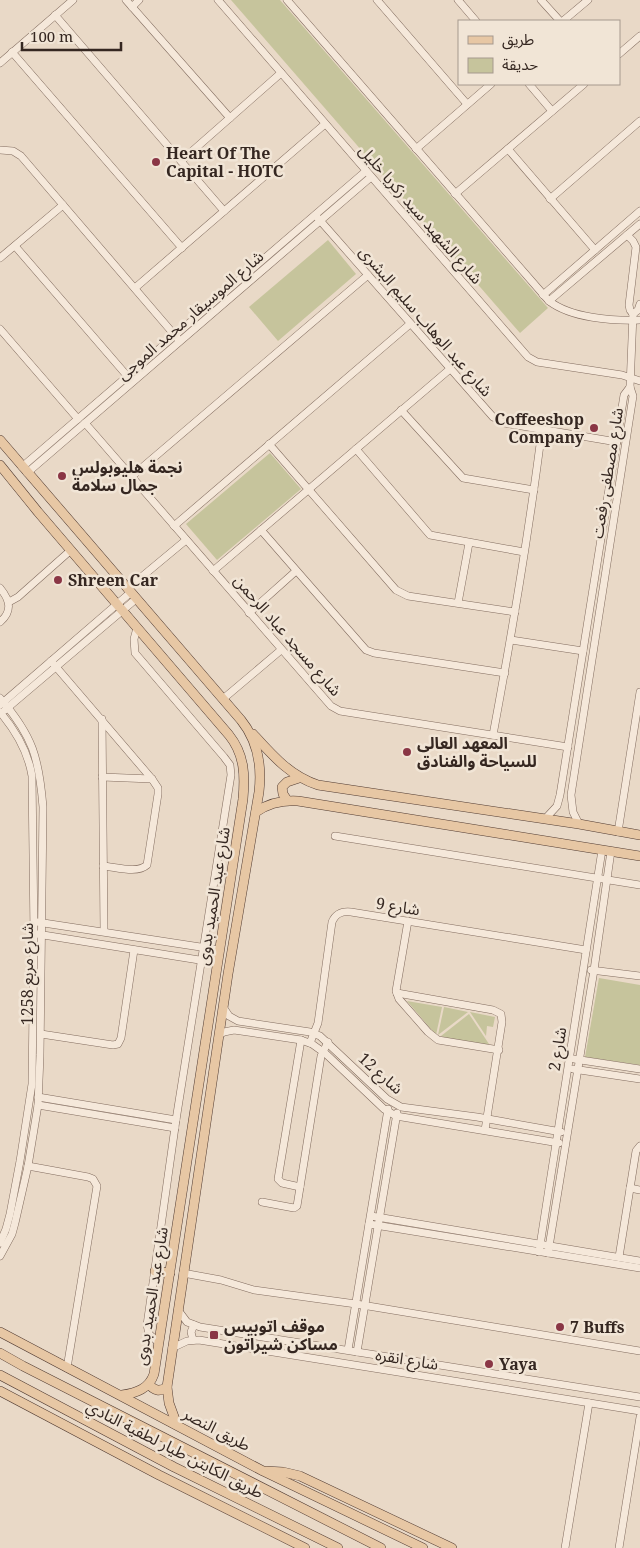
<svg xmlns="http://www.w3.org/2000/svg" width="640" height="1548" viewBox="0 0 640 1548" font-family="'Noto Serif','Noto Sans Arabic',serif">
<style>
.green{fill:#c6c49c}
.lines{fill:none;stroke-linecap:round;stroke-linejoin:round}
.minor-casing{stroke:#826c5f;stroke-width:8}
.major-casing{stroke:#513b32;stroke-width:10}
.minor{stroke:#f5e8da;stroke-width:7}
.major{stroke:#e7c7a4;stroke-width:9}
.poi-dot{fill:#8a3645;stroke:#f1e5d6;stroke-width:2}
.labels{text-anchor:middle;stroke-width:5;stroke-linejoin:round;paint-order:stroke}
.poi-label{font-size:16px;font-weight:bold;fill:#352721;stroke:#f1e5d6;text-anchor:start}
.street-label{font-size:16px;fill:#352721;stroke:#f1e5d6}
</style>
<rect width="100%" height="100%" fill="#e9d9c7"/>
<!-- green -->
<g class="green">
<polygon points="231,0 280,0 548,308 520,333"/>
<polygon points="328,240 356,274 278,341 249,307"/>
<polygon points="270,453 301,489 217,560 186,524"/>
<polygon points="599,978 640,985 640,1065 585,1057"/>
<polygon points="407,1001 442,1007 436,1035"/>
<polygon points="444,1007 468,1012 438,1035"/>
<polygon points="470,1012 495,1017 493,1027 487,1026 486,1036"/>
<polygon points="469,1014 489,1044 489,1045 447,1038 441,1036"/>
</g>
<g class="lines">
<!-- minor casing -->
<g class="minor-casing">
<g id="minor">
<polyline points="126,0 230,118"/>
<polyline points="218,0 528,357 537,362 622,375 640,381"/>
<path d="M287 0 549 301C571 318 612 321 640 320"/>
<polyline points="377,0 467,104"/>
<polyline points="458,0 476,21"/>
<polyline points="541,0 560,21"/>
<polyline points="132,7 139,0"/>
<polyline points="55,15 224,211"/>
<polyline points="563,21 588,0"/>
<polyline points="12,52 182,248"/>
<polyline points="619,54 640,36"/>
<polyline points="0,63 73,0"/>
<polyline points="529,84 552,111"/>
<polyline points="416,149 491,84"/>
<polyline points="508,149 595,250"/>
<polyline points="0,150 13,151 21,156 178,339"/>
<polyline points="181,161 281,73"/>
<polyline points="455,194 584,84"/>
<polyline points="550,199 640,121"/>
<polyline points="317,217 493,417 504,423 617,442"/>
<polyline points="627,235 633,241 636,247 629,305 630,310 633,314"/>
<polyline points="15,246 129,378"/>
<polyline points="0,258 63,205"/>
<polyline points="135,288 325,124"/>
<polyline points="543,295 640,211"/>
<polyline points="549,301 640,224"/>
<polyline points="633,314 638,310 640,304"/>
<polyline points="0,329 78,419"/>
<polyline points="401,410 463,478 534,490"/>
<polyline points="85,423 331,706 340,711 568,747"/>
<polyline points="269,444 396,590 408,596 515,612"/>
<polyline points="356,449 430,535 524,552"/>
<polyline points="22,467 366,171"/>
<polyline points="27,473 371,177"/>
<polyline points="131,477 368,275"/>
<polyline points="174,526 410,324"/>
<polyline points="261,530 366,650 374,653 505,673"/>
<polyline points="213,571 450,369"/>
<path d="M0 588C10 600 13 611 0 622"/>
<polyline points="127,589 186,540"/>
<polyline points="9,602 18,597 71,550"/>
<polyline points="458,603 469,543"/>
<polyline points="249,613 296,571"/>
<polyline points="137,628 134,639 135,653 224,757 230,765 231,775 176,1120 147,1325 149,1334 159,1343"/>
<polyline points="511,640 583,651"/>
<path d="M51 661 152 779 158 788V794L147 865C137 874 116 867 103 866"/>
<path d="M0 698C33 736 39 758 43 807L40 1055 38 1105 28 1166 15 1223 12 1234 0 1256"/>
<polyline points="223,699 281,650"/>
<polyline points="0,705 130,593"/>
<polyline points="5,710 136,599"/>
<path d="M0 712C16 731 28 751 32 776L34 934 32 1084 20 1161 10 1214 6 1229 0 1243"/>
<polyline points="102,719 104,931"/>
<path d="M493 735C512 633 529 532 542 429"/>
<polyline points="102,777 152,779"/>
<polyline points="545,819 557,806 560,795 624,395 630,387"/>
<polyline points="579,824 573,812 571,795 633,396 630,387 633,314"/>
<polyline points="618,832 640,692"/>
<polyline points="335,836 640,885"/>
<polyline points="408,921 396,991 399,999 428,1032 438,1040 499,1050"/>
<polyline points="37,922 220,950"/>
<polyline points="37,934 218,963"/>
<polyline points="591,970 640,976"/>
<polyline points="397,993 493,1010 501,1014 502,1022 485,1130"/>
<polyline points="223,1007 229,1016 238,1021 310,1032 320,1036 387,1099 401,1107 477,1117 561,1132"/>
<polyline points="41,1034 113,1045 118,1044 121,1038 134,950"/>
<polyline points="219,1035 224,1032 234,1030 301,1040 312,1044 326,1054 384,1109 396,1116 559,1143"/>
<path d="M310 1043 318 1023 332 922C336 913 342 911 351 912L586 950"/>
<polyline points="574,1059 640,1069"/>
<polyline points="573,1069 640,1079"/>
<polyline points="38,1097 176,1120"/>
<polyline points="38,1105 175,1128"/>
<polyline points="28,1166 88,1177 93,1179 97,1186 67,1368"/>
<polyline points="300,1187 282,1183 278,1179 301,1040"/>
<polyline points="630,1188 640,1190"/>
<polyline points="262,1202 294,1208 297,1206 321,1056 328,1042"/>
<polyline points="371,1216 640,1261"/>
<polyline points="369,1224 640,1268"/>
<polyline points="539,1252 602,850"/>
<polyline points="548,1253 594,970 611,851"/>
<polyline points="619,1257 636,1151 640,1146"/>
<polyline points="183,1273 221,1280 254,1290 356,1304 640,1351"/>
<polyline points="178,1310 187,1322 200,1327 640,1397"/>
<polyline points="193,1340 191,1332 194,1325"/>
<polyline points="172,1348 187,1341 199,1340 640,1411"/>
<polyline points="348,1350 388,1109"/>
<polyline points="357,1352 397,1113"/>
<polyline points="565,1548 589,1403"/>
<polyline points="619,1548 640,1417"/>
</g>
</g>
<!-- major casing -->
<g class="major-casing">
<g id="major">
<path d="M0 440 241 720C258 741 262 766 259 792L228 974 167 1387 169 1403 177 1425"/>
<path d="M0 465 38 512 229 735C245 755 245 776 243 799L154 1374C149 1389 136 1393 122 1395"/>
<path d="M253 734C272 755 290 776 318 785L579 824 640 835"/>
<polyline points="287,800 283,794 282,787 287,782 299,778"/>
<path d="M256 812C269 803 282 800 298 801L640 856"/>
<polyline points="155,1271 170,1273"/>
<polyline points="0,1332 263,1471 423,1548"/>
<polyline points="0,1353 23,1366 381,1548"/>
<polyline points="0,1375 174,1467 338,1548"/>
<path d="M149 1384C154 1391 160 1392 167 1387"/>
<polyline points="0,1391 159,1475 305,1548"/>
<polyline points="266,1471 283,1472 300,1476 452,1548"/>
</g>
</g>
<!-- minor -->
<use href="#minor" class="minor"/>
<!-- major -->
<use href="#major" class="major"/>
</g>
<!-- markers -->
<g class="poi-dot">
<circle cx="156" cy="162" r="5"/>
<circle cx="594" cy="428" r="5"/>
<circle cx="62" cy="476" r="5"/>
<circle cx="58" cy="580" r="5"/>
<circle cx="407" cy="752" r="5"/>
<circle cx="560" cy="1327" r="5"/>
<rect x="209" y="1330" width="10" height="10" rx="2.5"/>
<circle cx="489" cy="1364" r="5"/>
</g>
<g class="labels">
<!-- poi labels -->
<g class="poi-label">
<text x="166" y="159">Heart Of The<tspan x="166" dy="18">Capital - HOTC</tspan></text>
<text x="584" y="425" text-anchor="end">Coffeeshop<tspan x="584" dy="18">Company</tspan></text>
<text x="72" y="473">نجمة هليوبولس<tspan x="72" dy="18">جمال سلامة</tspan></text>
<text x="68" y="586">Shreen Car</text>
<text x="417" y="749">المعهد العالى<tspan x="417" dy="18">للسياحة والفنادق</tspan></text>
<text x="224" y="1332">موقف اتوبيس<tspan x="224" dy="18">مساكن شيراتون</tspan></text>
<text x="570" y="1333">7 Buffs</text>
<text x="499" y="1370">Yaya</text>
</g>
<!-- street labels -->
<g class="street-label">
<text transform="translate(421 214) rotate(49)" y="6">شارع الشهيد سيد زكريا خليل</text>
<text transform="translate(190 315) rotate(-41)" y="6">شارع الموسيقار محمد الموجى</text>
<text transform="translate(426 321) rotate(49)" y="6">شارع عبد الوهاب سليم البشرى</text>
<text transform="translate(607 473) rotate(-81)" y="6">شارع مصطفى رفعت</text>
<text transform="translate(288 635) rotate(49)" y="6">شارع مسجد عباد الرحمن</text>
<text transform="translate(213 896) rotate(-81)" y="6">شارع عبد الحميد بدوى</text>
<text transform="translate(398 906) rotate(9)" y="6">شارع 9</text>
<text transform="translate(27 974) rotate(-90)" y="6">شارع مربع 1258</text>
<text transform="translate(557 1049) rotate(-81)" y="6">شارع 2</text>
<text transform="translate(381 1073) rotate(42)" y="6">شارع 12</text>
<text transform="translate(151 1296) rotate(-81)" y="6">شارع عبد الحميد بدوى</text>
<text transform="translate(407 1359) rotate(9)" y="6">شارع انقره</text>
<text transform="translate(217 1429) rotate(28)" y="6">طريق النصر</text>
<text transform="translate(175 1449) rotate(27)" y="6">طريق الكابتن طيار لطفية النادي</text>
</g>
</g>
<!-- legend -->
<rect x="458" y="20" width="162" height="65" fill="#f1e5d6" stroke="#a6998e"/>
<rect x="468" y="36" width="25" height="8" fill="#e7c7a4" stroke="#a6998e"/>
<text x="502" y="45" font-size="15" fill="#352721">طريق</text>
<rect x="468" y="58" width="25" height="15" fill="#c6c49c" stroke="#a6998e"/>
<text x="502" y="70" font-size="15" fill="#352721">حديقة</text>
<!-- scale -->
<path d="M22 42v8h99v-8" fill="none" stroke="#352721" stroke-width="2.5"/>
<text x="30" y="42" font-size="15" fill="#352721" stroke="#f1e5d6" stroke-width="4" paint-order="stroke">100 m</text>
</svg>
